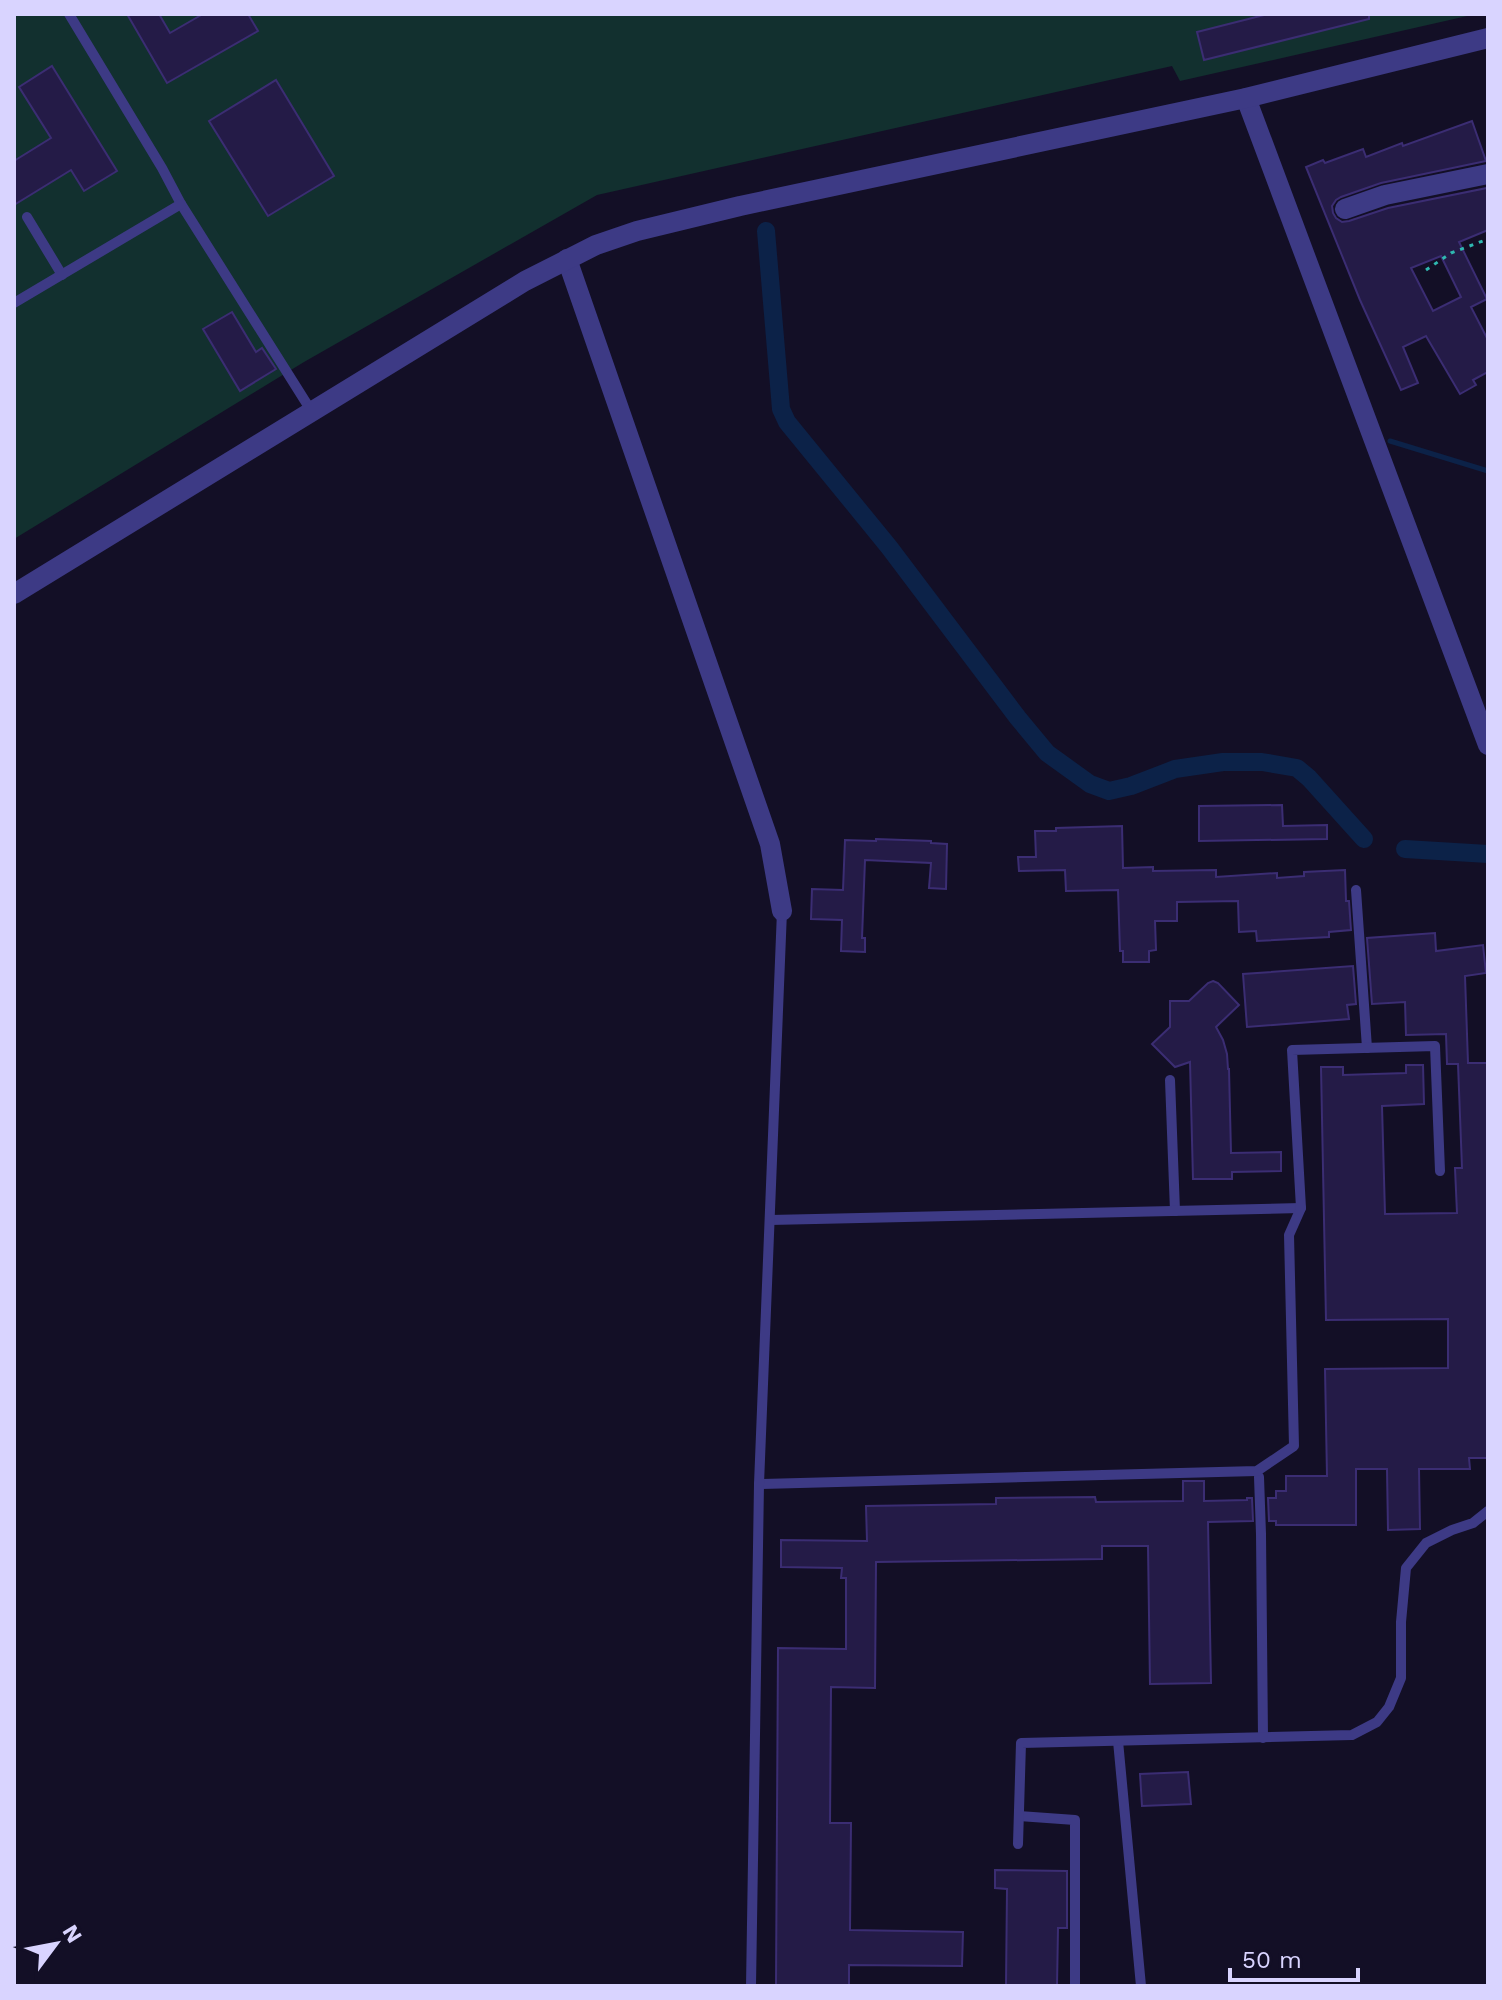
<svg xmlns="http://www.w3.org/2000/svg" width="1502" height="2000" viewBox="0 0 1502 2000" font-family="'Work Sans',sans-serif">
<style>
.green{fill:#12302f}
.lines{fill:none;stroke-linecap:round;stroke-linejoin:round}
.stream{stroke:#0c2248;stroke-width:5}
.canal{stroke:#0c2248;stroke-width:18}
.building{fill:#241b47;stroke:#3b2d73;stroke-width:2;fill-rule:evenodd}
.path{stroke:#2fb8b0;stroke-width:3;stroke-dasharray:4 6;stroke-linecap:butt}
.service{stroke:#3d3a85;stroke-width:10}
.minor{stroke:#3d3a85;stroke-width:20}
.tertiary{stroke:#3d3a85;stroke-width:20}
</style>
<rect width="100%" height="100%" fill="#130f26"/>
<!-- green -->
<polygon class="green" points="14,14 1476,14 1180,81 1172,66 597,195 304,362 14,539"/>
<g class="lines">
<!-- stream -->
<polyline class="stream" points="1390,441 1488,471"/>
<!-- canal -->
<g class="canal">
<polyline points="766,231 780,397 781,409 787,422 889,547 1018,718 1047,753 1090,784 1109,791 1131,786 1175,769 1223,762 1262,762 1297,768 1309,778 1364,839"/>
<polyline points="1405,849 1488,854"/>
</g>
</g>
<!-- building -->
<g class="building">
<polygon points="127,14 159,14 170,33 203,14 248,14 258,31 167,83"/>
<polygon points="1268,14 1369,14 1369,19 1204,60 1197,32"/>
<polygon points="52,66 117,171 84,191 71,170 14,205 14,161 51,138 19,87"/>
<polygon points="276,80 334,176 268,216 209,121"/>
<path d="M1472 121 1486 161 1381 183 1341 197 1336 200 1332 206 1333 213 1336 218 1342 222 1349 221 1388 208 1487 188 1488 190V230L1459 242 1487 299 1471 307 1488 340V372L1473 380 1476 385 1460 394 1426 336 1403 347 1418 383 1401 390 1360 300 1306 167 1323 160 1325 163 1363 149 1366 157 1402 143 1403 146ZM1441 256 1461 297 1433 311 1411 268Z"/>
<polygon points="232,312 256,352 262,348 276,369 240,391 203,329"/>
<polygon points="1282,805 1283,826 1327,825 1327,839 1199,841 1199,806"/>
<polygon points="1122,826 1123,868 1153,867 1153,871 1216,870 1216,877 1277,873 1277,878 1304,876 1304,872 1345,870 1346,901 1349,901 1351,930 1329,932 1329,937 1257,941 1256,931 1239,932 1238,901 1177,902 1177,921 1155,921 1156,950 1149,951 1149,962 1123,962 1123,951 1120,951 1118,890 1066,891 1065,870 1019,871 1018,857 1036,857 1035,831 1056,831 1056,828"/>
<polygon points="876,839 931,841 931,843 947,844 946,889 929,888 931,863 865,860 862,938 865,938 865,952 841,951 842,920 811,919 812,889 843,890 845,840 876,841"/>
<polygon points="1435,933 1436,951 1483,945 1486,973 1465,976 1468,1063 1488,1063 1488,1458 1469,1458 1470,1469 1419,1469 1420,1529 1388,1530 1387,1469 1356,1469 1356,1525 1276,1525 1276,1521 1269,1521 1268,1498 1276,1498 1276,1491 1286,1491 1286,1476 1327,1476 1325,1369 1448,1368 1448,1319 1326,1320 1321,1067 1343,1067 1343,1075 1406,1073 1406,1065 1423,1065 1424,1104 1382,1106 1385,1214 1457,1213 1455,1168 1462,1168 1458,1064 1447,1064 1446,1034 1406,1035 1405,1002 1372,1004 1367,938"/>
<polygon points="1353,966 1356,1004 1347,1005 1349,1019 1247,1027 1243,974"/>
<polygon points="1213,981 1218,983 1239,1005 1216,1027 1223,1040 1227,1054 1228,1069 1229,1069 1231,1153 1281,1152 1281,1171 1232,1172 1232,1179 1193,1179 1190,1062 1175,1067 1152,1044 1170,1027 1170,1001 1189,1001 1208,983"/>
<polygon points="1183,1481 1204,1481 1204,1501 1247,1500 1247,1498 1252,1498 1253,1521 1208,1522 1211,1683 1150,1684 1148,1546 1102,1546 1102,1559 876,1562 875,1688 831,1687 830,1823 851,1823 850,1930 963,1932 962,1966 849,1965 849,1986 776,1986 778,1648 846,1649 846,1578 841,1578 842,1568 781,1567 781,1540 867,1541 866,1506 996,1504 996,1498 1095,1497 1096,1502 1183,1501"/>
<polygon points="1188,1772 1191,1804 1142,1806 1140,1774"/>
<polygon points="995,1870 1067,1871 1067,1928 1058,1928 1057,1986 1006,1986 1007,1889 995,1888"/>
</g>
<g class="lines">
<!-- path -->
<polyline class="path" points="1426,270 1451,253 1488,239"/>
<!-- service -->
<g class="service">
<polyline points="69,14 162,168 181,204 312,412"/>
<polyline points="27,217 62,275"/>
<polyline points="14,303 181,204"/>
<polyline points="1356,890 1367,1048"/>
<polyline points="1170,1080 1175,1211"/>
<polyline points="770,1220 1301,1208"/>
<polyline points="1259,1477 1261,1534 1263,1738"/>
<polyline points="759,1484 1257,1471 1294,1446 1289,1235 1301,1208 1292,1050 1435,1046 1440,1171"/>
<polyline points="1118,1741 1141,1986"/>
<polyline points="1019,1816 1075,1820 1075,1986"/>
<polyline points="1018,1844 1021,1743 1352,1735 1377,1722 1389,1707 1401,1678 1401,1622 1406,1568 1426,1543 1452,1530 1473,1523 1488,1511"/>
<polyline points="751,1986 759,1484 782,911"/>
</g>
<!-- minor -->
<g class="minor">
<polyline points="1246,98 1488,745"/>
<polyline points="1345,209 1385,195 1488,174"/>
<polyline points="567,259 770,844 782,911"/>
</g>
<!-- tertiary -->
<polyline class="tertiary" points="14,594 525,281 596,245 637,231 740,206 1246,98 1488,38"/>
</g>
<!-- border -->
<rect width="1502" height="2000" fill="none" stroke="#d9d4ff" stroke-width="32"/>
<!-- north arrow -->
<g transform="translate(56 1944) rotate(58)" stroke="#130f26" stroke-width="6" paint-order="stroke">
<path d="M0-6L14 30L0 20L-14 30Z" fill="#d9d4ff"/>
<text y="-12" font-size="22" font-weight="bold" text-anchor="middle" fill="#d9d4ff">N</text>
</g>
<!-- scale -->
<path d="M1230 1968v12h128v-12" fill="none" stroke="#d9d4ff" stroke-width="4"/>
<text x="1242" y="1968" font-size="24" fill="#d9d4ff" stroke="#130f26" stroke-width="6" paint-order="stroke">50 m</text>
</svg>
